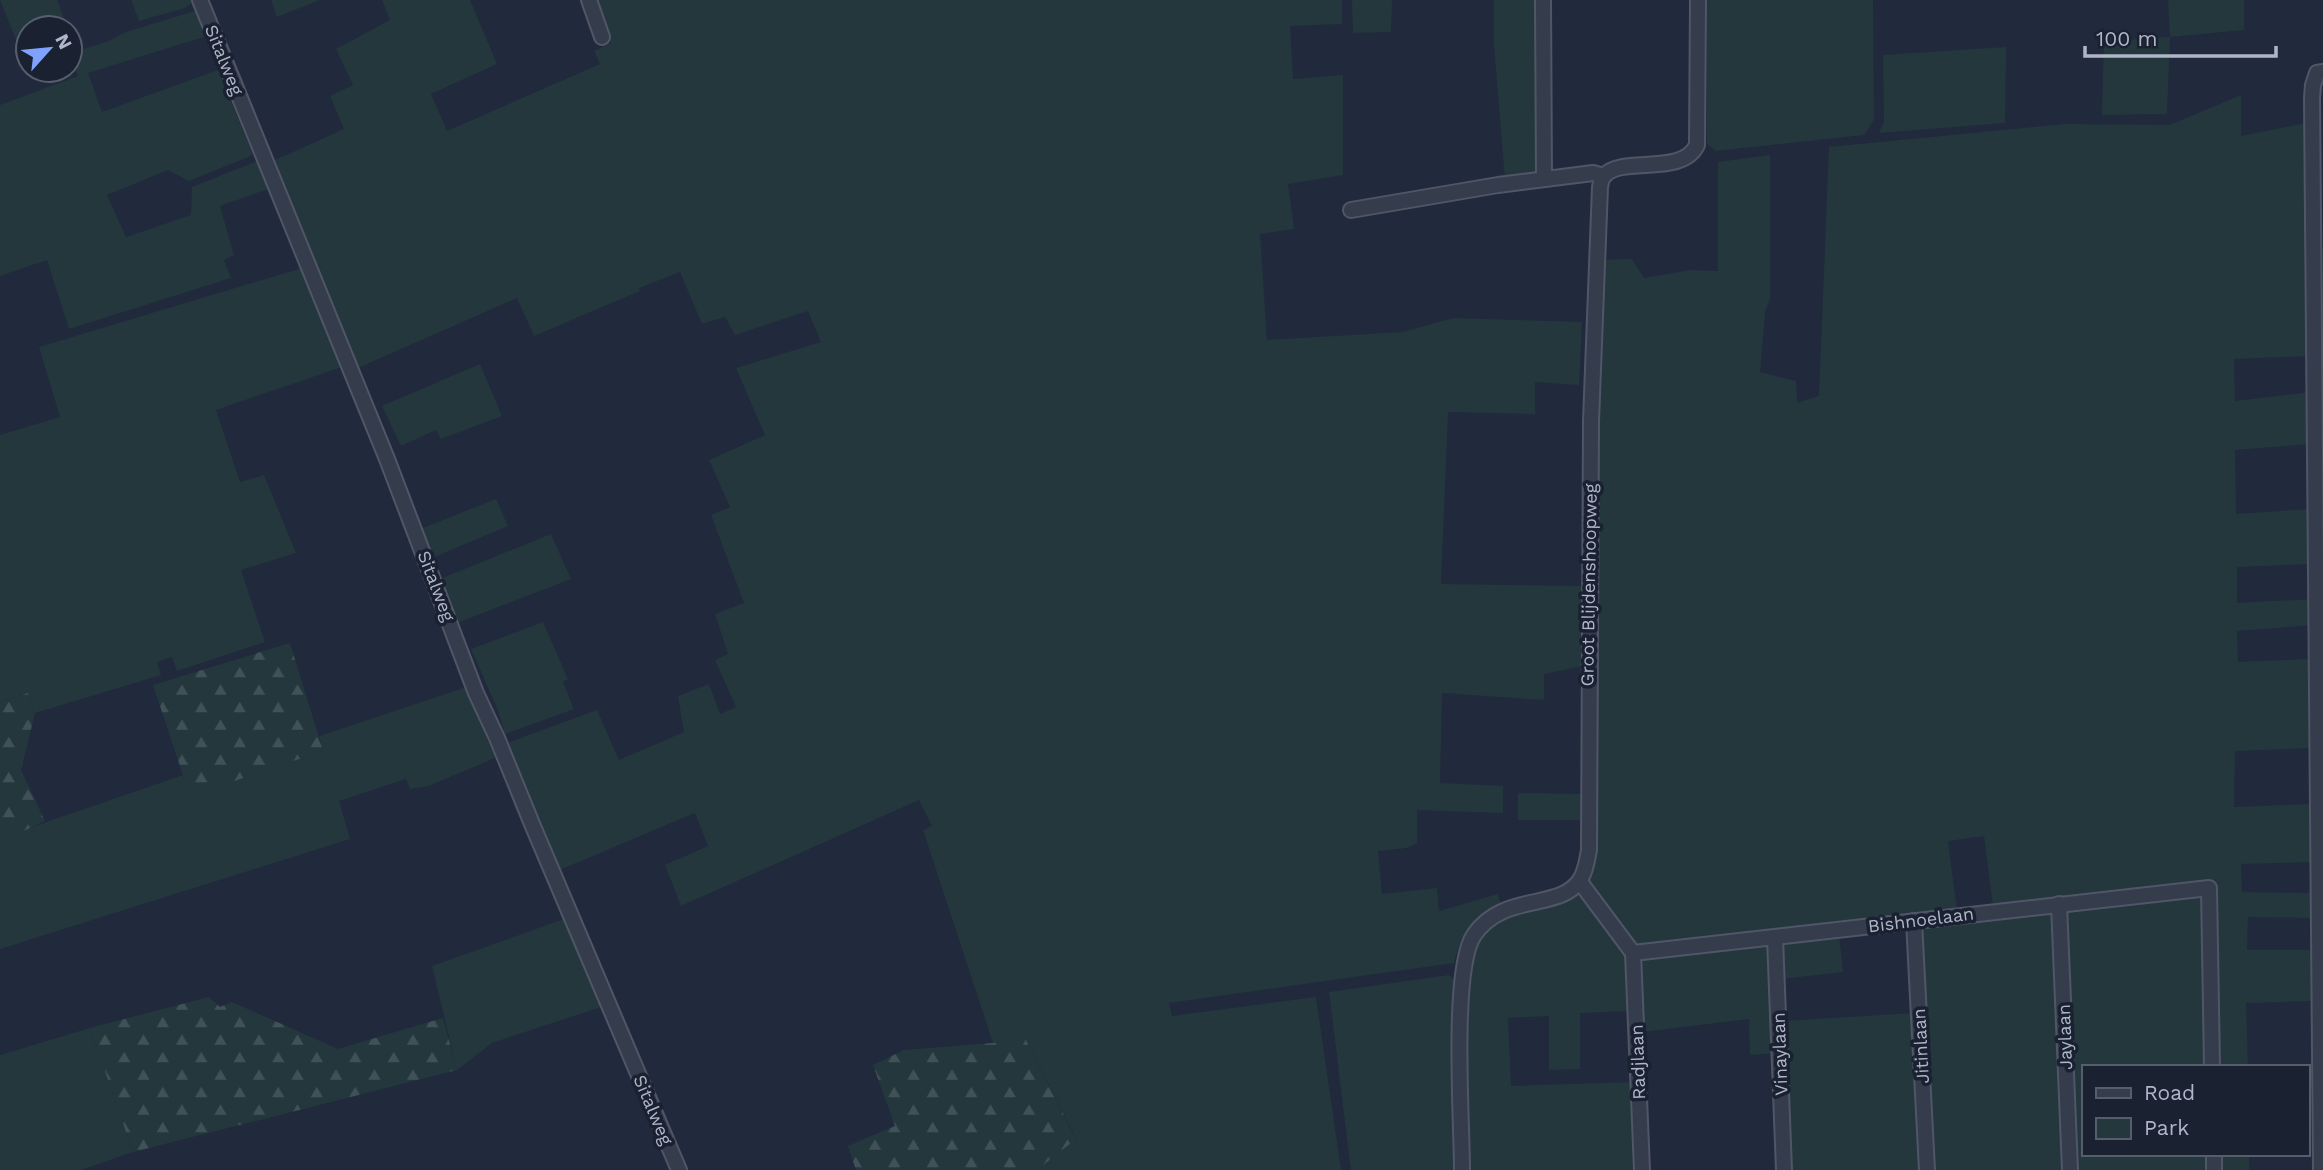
<svg xmlns="http://www.w3.org/2000/svg" width="2323" height="1170" viewBox="0 0 2323 1170" font-family="'Work Sans',sans-serif">
<style>
.green{fill:#23373d}
.forest{fill:url(#forest-firs)}
.lines{fill:none;stroke-linecap:round;stroke-linejoin:round}
.minor-casing{stroke:#505667;stroke-width:18}
.minor{stroke:#353c4c;stroke-width:14}
.labels{text-anchor:middle;stroke-width:7;stroke-linejoin:round;paint-order:stroke}
.street-label{font-size:18px;fill:#b0b6c8;stroke:#1a2131}
</style>
<defs>
<pattern id="forest-firs" width="22" height="20" patternUnits="userSpaceOnUse" patternTransform="scale(1.75)"><rect width="22" height="20" fill="#23373d"/><path d="M5 1l3.5 6h-7zM16 11l3.5 6h-7z" fill="#405258"/></pattern>
</defs>
<rect width="100%" height="100%" fill="#21293c"/>
<!-- green -->
<g class="green">
<polygon points="0,0 57,0 68,28 28,28 28,56 23,57"/>
<polygon points="131,0 192,0 193,2 185,8 139,21"/>
<polygon points="271,0 320,0 277,17"/>
<path d="M382 0H470L497 64 431 94 447 131 600 64 594 51 611 43 594 0H1342V24L1290 26 1293 79 1343 75V175L1288 184 1294 229 1260 234 1267 340 1403 332 1453 318 1582 322 1579 385 1535 382V414L1448 412 1441 584 1584 586 1583 666 1544 674V700L1442 693 1440 783 1503 786V813L1417 810V843L1407 848 1378 851 1382 894 1437 888 1439 911 1498 894 1500 902C1474 920 1462 931 1454 963L1169 1003 1172 1016 1316 997 1341 1170H1037L1076 1138 1024 1036 993 1043 923 830 932 826 919 800 681 906 665 865 708 846 695 813 557 871 504 744 597 710 619 760 684 732 678 696 709 684 720 714 736 707 715 660 728 654 715 614 744 603 711 515 730 507 709 460 765 435 736 368 821 342 808 311 735 335 725 317 702 324 680 272 639 288 640 291 534 336 517 298 358 368 271 162 344 129 330 96 353 85 336 49 390 20Z"/>
<polygon points="1352,0 1392,0 1391,32 1353,33"/>
<polygon points="1494,0 1541,0 1543,176 1505,180 1494,45"/>
<polygon points="1707,0 1873,0 1874,120 1864,135 1716,151 1707,144"/>
<polygon points="2168,0 2244,0 2244,30 2170,37 2167,114 2102,115 2104,41 2170,37"/>
<polygon points="198,10 207,36 88,73 102,112 218,70 253,155 189,181 168,170 107,195 126,237 191,215 192,187 257,161 268,189 220,206 234,255 224,260 231,278 69,329 47,260 0,276 0,105 78,76 70,53 106,42 126,32"/>
<polygon points="2006,47 2005,123 1879,133 1884,122 1883,55"/>
<polygon points="2241,95 2241,136 2306,123 2311,356 2234,359 2235,401 2311,392 2311,444 2235,450 2236,514 2310,509 2309,564 2237,567 2237,603 2312,599 2312,625 2237,631 2238,662 2310,659 2312,748 2235,751 2234,807 2312,804 2313,862 2241,864 2242,892 2311,893 2311,918 2248,917 2247,950 2313,950 2312,1001 2246,1003 2248,1066 2314,1065 2314,1087 2307,1087 2307,1067 2217,1067 2214,884 1993,907 1984,836 1948,841 1957,910 1635,949 1590,891 1588,880 1594,863 1600,260 1632,259 1644,278 1691,270 1718,271 1718,162 1770,155 1770,299 1765,312 1760,372 1796,381 1797,403 1819,396 1829,147 2064,124 2170,125"/>
<polygon points="2321,248 2323,248 2323,545 2321,546"/>
<polygon points="302,268 342,367 216,410 240,482 264,475 296,553 241,570 265,642 177,671 172,657 157,662 161,675 35,713 28,693 0,702 0,435 60,417 39,347"/>
<polygon points="480,364 502,416 441,439 436,430 401,446 382,406"/>
<polygon points="496,499 508,526 432,558 418,530"/>
<polygon points="551,534 571,579 457,623 440,579"/>
<polygon points="543,622 568,679 563,682 574,709 505,734 497,708 471,649"/>
<polygon points="467,687 495,758 429,786 410,789 406,779 339,801 350,839 0,949 0,838 183,775 190,795 323,751 319,736"/>
<polygon points="1518,793 1581,794 1581,820 1518,820"/>
<polygon points="1578,888 1626,953 1630,1011 1580,1013 1580,1069 1549,1070 1549,1016 1508,1018 1511,1086 1634,1082 1637,1170 1469,1170 1467,974 1472,949 1491,922"/>
<polygon points="2204,892 2208,1067 2083,1067 2083,1154 2210,1154 2210,1170 2075,1170 2064,906"/>
<polygon points="2056,908 2064,1170 1932,1170 1920,924"/>
<polygon points="564,919 601,1007 492,1043 457,1070 432,966"/>
<polygon points="1839,935 1843,972 1782,979 1780,942"/>
<polygon points="1770,942 1775,1053 1750,1055 1749,1019 1642,1032 1638,958"/>
<polygon points="1449,975 1456,981 1455,1170 1351,1170 1329,992"/>
<polygon points="1913,1013 1922,1170 1788,1170 1783,1021"/>
<polygon points="90,1028 133,1152 81,1170 0,1170 0,1055"/>
<rect x="2218" y="1154" width="31" height="16"/>
</g>
<!-- forest -->
<g class="forest">
<polygon points="290,643 323,751 190,796 153,685"/>
<polygon points="28,693 35,713 21,770 45,821 15,835 0,838 0,702"/>
<polygon points="209,997 220,1007 232,1002 338,1049 443,1018 457,1070 133,1152 90,1028"/>
<polygon points="1024,1036 1076,1139 1037,1170 856,1170 848,1146 895,1126 873,1065 904,1050 993,1043"/>
</g>
<g class="lines">
<!-- minor casing -->
<g class="minor-casing">
<g id="minor">
<polyline points="200,0 387,459 476,693 497,738 532,824 679,1170"/>
<polyline points="589,0 602,37"/>
<polyline points="1543,0 1544,179"/>
<polyline points="1351,210 1498,185 1593,173 1604,176"/>
<polyline points="1580,882 1633,953"/>
<polyline points="2059,904 2070,1170"/>
<polyline points="1914,921 1927,1170"/>
<polyline points="1775,938 1784,1170"/>
<polyline points="1633,953 2209,888 2212,1067"/>
<polyline points="1633,953 1642,1170"/>
<polyline points="2214,1154 2214,1170"/>
<path d="M1462 1170C1462 1123 1451 969 1474 935 1503 892 1560 911 1580 880 1586 871 1587 860 1589 850L1591 421 1600 187C1601 183 1601 179 1604 176 1621 155 1682 177 1697 145L1698 0"/>
<polyline points="2321,1170 2312,98 2313,85 2317,73 2323,72"/>
</g>
</g>
<!-- minor -->
<use href="#minor" class="minor"/>
</g>
<g class="labels">
<!-- street labels -->
<g class="street-label">
<text transform="translate(224 60) rotate(68)" y="6">Sitalweg</text>
<text transform="translate(1589 585) rotate(-89)" y="6">Groot Blijdenshoopweg</text>
<text transform="translate(436 586) rotate(69)" y="6">Sitalweg</text>
<text transform="translate(1921 920) rotate(-7)" y="6">Bishnoelaan</text>
<text transform="translate(2065 1037) rotate(-92)" y="6">Jaylaan</text>
<text transform="translate(1921 1046) rotate(-93)" y="6">Jitinlaan</text>
<text transform="translate(1780 1054) rotate(-92)" y="6">Vinaylaan</text>
<text transform="translate(1638 1062) rotate(-92)" y="6">Radjlaan</text>
<text transform="translate(653 1110) rotate(67)" y="6">Sitalweg</text>
</g>
</g>
<!-- legend -->
<rect x="2082" y="1065" width="228" height="91" fill="#1a2131" stroke="#565d6d" stroke-width="2"/>
<rect x="2096" y="1088" width="35" height="10" fill="#353c4c" stroke="#565d6d" stroke-width="2"/>
<text x="2144" y="1100" font-size="21" fill="#b0b6c8">Road</text>
<rect x="2096" y="1118" width="35" height="21" fill="#23373d" stroke="#565d6d" stroke-width="2"/>
<text x="2144" y="1135" font-size="21" fill="#b0b6c8">Park</text>
<!-- north arrow -->
<g transform="translate(49 49) rotate(63)"><circle r="33" fill="#1a2131" stroke="#565d6d" stroke-width="2"/>
<path d="M0-5L12 26L0 18L-12 26Z" fill="#7fa2fe"/>
<text y="-10" font-size="19" font-weight="bold" text-anchor="middle" fill="#b0b6c8">N</text>
</g>
<!-- scale -->
<path d="M2085 46v10h191v-10" fill="none" stroke="#b0b6c8" stroke-width="3.5"/>
<text x="2096" y="46" font-size="21" fill="#b0b6c8" stroke="#1a2131" stroke-width="5" paint-order="stroke">100 m</text>
</svg>
